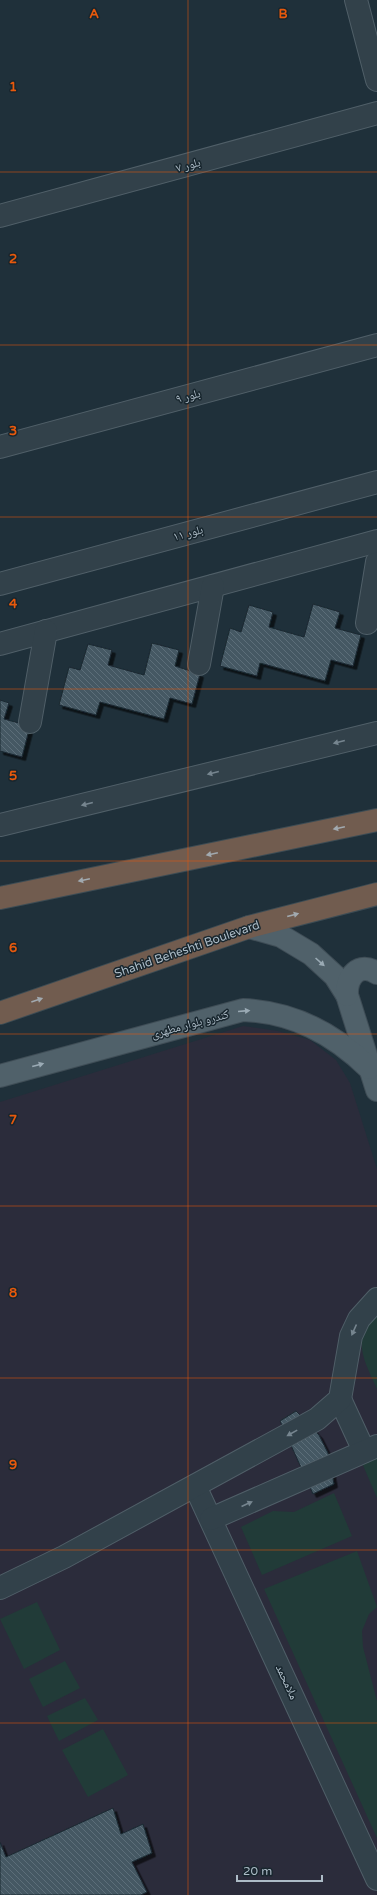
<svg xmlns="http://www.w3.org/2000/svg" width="377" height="1895" viewBox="0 0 377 1895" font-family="'Varela Round','Noto Naskh Arabic',sans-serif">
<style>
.medical{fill:#2b2c3b}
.grass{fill:#213b38}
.building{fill:url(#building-back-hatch);stroke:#1a2830;filter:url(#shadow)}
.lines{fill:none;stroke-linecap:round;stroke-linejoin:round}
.minor-casing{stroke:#505f68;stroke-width:24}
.major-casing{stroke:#3f4d56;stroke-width:24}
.highway-casing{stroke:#3d4c54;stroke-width:24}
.minor{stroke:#32414a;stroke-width:22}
.major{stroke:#50616a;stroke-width:22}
.highway{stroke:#715c4f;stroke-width:22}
.oneway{fill:#76858f}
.oneway2{fill:#a1a9af}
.oneway3{fill:#9aaab4}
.grid{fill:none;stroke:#e8590c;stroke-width:1;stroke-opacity:0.55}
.labels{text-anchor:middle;stroke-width:3;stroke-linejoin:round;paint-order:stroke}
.street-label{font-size:12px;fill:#adbcc7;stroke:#18262e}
.grid-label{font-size:13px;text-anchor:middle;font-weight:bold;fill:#e8590c;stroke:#18262e;stroke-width:3;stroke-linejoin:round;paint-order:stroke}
</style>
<defs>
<pattern id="building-back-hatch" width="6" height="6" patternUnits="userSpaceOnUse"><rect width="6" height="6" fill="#445864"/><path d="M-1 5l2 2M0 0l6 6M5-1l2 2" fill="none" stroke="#5c6e79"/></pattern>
<filter id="shadow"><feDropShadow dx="3.5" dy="3.5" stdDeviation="0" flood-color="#0009"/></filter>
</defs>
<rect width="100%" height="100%" fill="#1f303a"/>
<!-- medical -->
<polygon class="medical" points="243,1026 278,1031 310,1040 336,1060 350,1083 377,1169 377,1895 0,1895 0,1102"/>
<!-- grass -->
<g class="grass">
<path d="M377 1310V1389C369 1371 356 1349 364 1328 366 1322 373 1316 377 1310Z"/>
<polygon points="377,1457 377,1498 362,1463"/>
<polygon points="334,1493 352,1536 262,1575 241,1527 273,1511 294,1512"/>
<polygon points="357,1551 377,1607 369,1614 362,1631 363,1647 377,1701 377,1838 264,1589"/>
<polygon points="37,1602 60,1650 24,1669 0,1619"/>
<polygon points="65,1661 80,1688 43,1707 29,1679"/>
<polygon points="85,1698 98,1720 59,1741 47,1716"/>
<polygon points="103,1729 128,1775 88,1797 62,1750"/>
</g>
<!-- building -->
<g class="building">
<polygon points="313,604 340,612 335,628 361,635 353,666 331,660 325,681 260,663 257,676 220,666 230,628 241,632 249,605 273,612 269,627 304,637"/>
<polygon points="152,643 179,650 175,666 200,674 192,704 170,698 164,719 100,702 96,715 59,705 69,667 80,670 88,644 112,650 108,665 144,675"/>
<polygon points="0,700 9,703 4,719 30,726 22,757 0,751"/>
<polygon points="296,1411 319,1435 328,1453 334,1484 313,1494 280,1421"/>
<polygon points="113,1808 121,1834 143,1824 152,1853 132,1862 147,1892 141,1895 0,1895 0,1842 6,1857"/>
</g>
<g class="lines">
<!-- minor casing -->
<g class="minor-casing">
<g id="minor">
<polyline points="356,0 377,80"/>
<polyline points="0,216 377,113"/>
<polyline points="0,447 377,345"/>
<polyline points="0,584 377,482"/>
<polyline points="367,623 377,562"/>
<polyline points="0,644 377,541"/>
<polyline points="199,664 213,586"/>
<polyline points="30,722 46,631"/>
<polyline points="0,825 377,733"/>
<polyline points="340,1399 364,1451"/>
<polyline points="195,1486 377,1879"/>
<polyline points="211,1519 377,1446"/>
<polyline points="0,1588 64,1557 317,1419 340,1399 351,1336 359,1319 377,1299"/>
</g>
</g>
<!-- major casing -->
<g class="major-casing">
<g id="major">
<polyline points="249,927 281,936 311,954 335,976 347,995 377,1090"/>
<path d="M347 995C346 977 359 961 377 973"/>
<path d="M0 1076 243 1010C293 1012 333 1033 369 1068"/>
</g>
</g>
<!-- highway casing -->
<g class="highway-casing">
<g id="highway">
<polyline points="0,898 377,820"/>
<polyline points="0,1013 249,927 377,894"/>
</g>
</g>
<!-- minor -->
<use href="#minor" class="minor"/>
<!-- major -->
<use href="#major" class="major"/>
<!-- highway -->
<use href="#highway" class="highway"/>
</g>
<!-- one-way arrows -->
<defs><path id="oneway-solid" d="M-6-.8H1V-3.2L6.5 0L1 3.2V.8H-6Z"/></defs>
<g class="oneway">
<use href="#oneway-solid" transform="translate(339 742) rotate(166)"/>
<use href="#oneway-solid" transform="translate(213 773) rotate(166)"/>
<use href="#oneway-solid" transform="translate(87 804) rotate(166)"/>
<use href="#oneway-solid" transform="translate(354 1330) rotate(114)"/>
<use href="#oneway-solid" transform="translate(292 1433) rotate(151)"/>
<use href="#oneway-solid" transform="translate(247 1504) rotate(-24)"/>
</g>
<g class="oneway2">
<use href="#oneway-solid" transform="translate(339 828) rotate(168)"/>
<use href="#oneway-solid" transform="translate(212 854) rotate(168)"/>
<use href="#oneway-solid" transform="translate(84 880) rotate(168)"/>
<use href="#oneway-solid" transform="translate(293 915) rotate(-15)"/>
<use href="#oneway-solid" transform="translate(37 1000) rotate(-19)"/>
</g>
<g class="oneway3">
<use href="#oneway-solid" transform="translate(320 962) rotate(42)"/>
<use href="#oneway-solid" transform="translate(244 1011) rotate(-5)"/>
<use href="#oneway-solid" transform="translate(38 1065) rotate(-15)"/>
</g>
<!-- grid -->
<path class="grid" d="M188 0V1895M0 172H377M0 345H377M0 517H377M0 689H377M0 861H377M0 1034H377M0 1206H377M0 1378H377M0 1550H377M0 1723H377"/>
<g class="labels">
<!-- street labels -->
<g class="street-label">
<text transform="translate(188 165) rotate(-15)" y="4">بلور ۷</text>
<text transform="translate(188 396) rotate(-15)" y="4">بلور ۹</text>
<text transform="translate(188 533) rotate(-15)" y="4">بلور ۱۱</text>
<text transform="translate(187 949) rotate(-19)" y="4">Shahid Beheshti Boulevard</text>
<text transform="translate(190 1024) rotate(-15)" y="4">کندرو بلوار مطهری</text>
<text transform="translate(287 1682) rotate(65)" y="4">ملامحمد</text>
</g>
</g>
<g class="grid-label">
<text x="94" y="18">A</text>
<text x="283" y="18">B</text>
<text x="13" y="91">1</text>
<text x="13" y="263">2</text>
<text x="13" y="435">3</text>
<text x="13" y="608">4</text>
<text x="13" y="780">5</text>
<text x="13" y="952">6</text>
<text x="13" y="1124">7</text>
<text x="13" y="1297">8</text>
<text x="13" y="1469">9</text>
</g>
<!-- scale -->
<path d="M237 1875v6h85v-6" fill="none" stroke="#adbcc7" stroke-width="2"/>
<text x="243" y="1875" font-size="12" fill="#adbcc7" stroke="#18262e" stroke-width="3" paint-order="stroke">20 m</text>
</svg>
